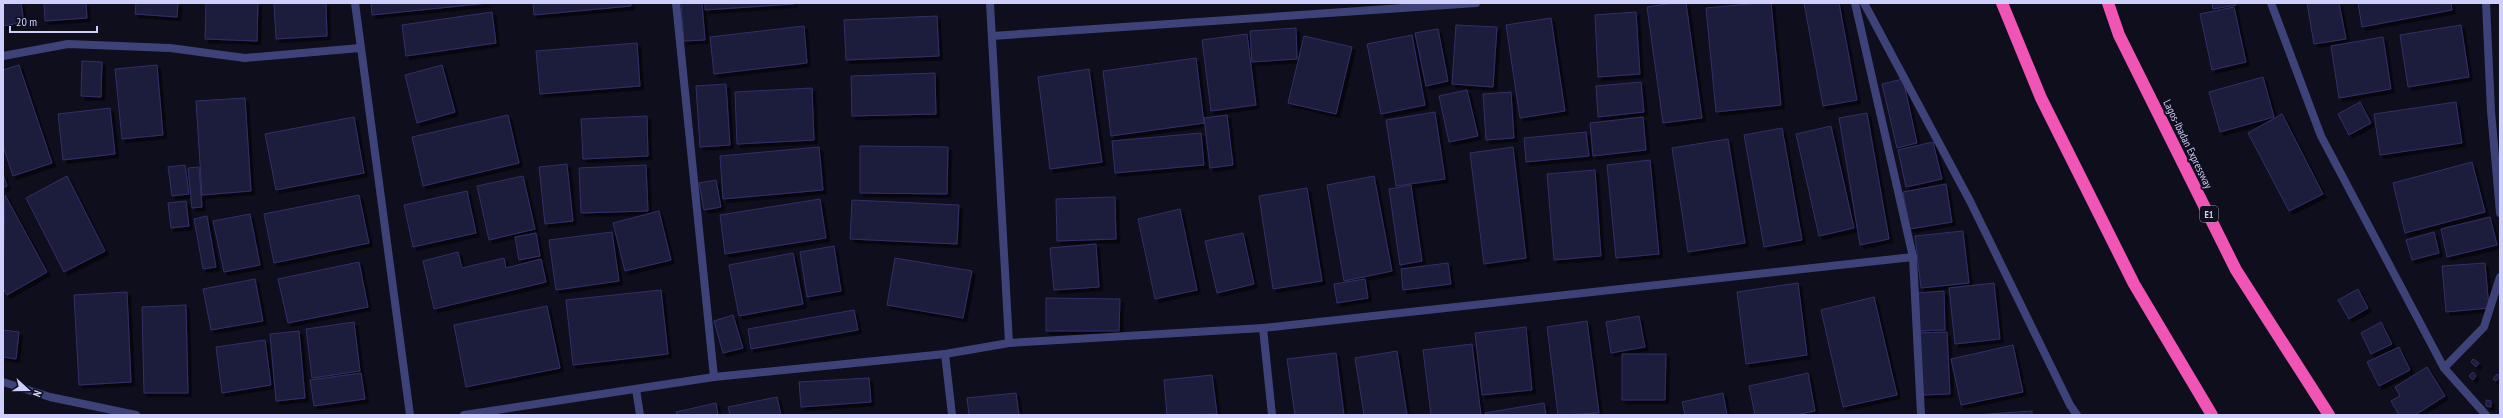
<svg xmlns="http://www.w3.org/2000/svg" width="2503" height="418" viewBox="0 0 2503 418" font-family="'PT Sans Narrow',sans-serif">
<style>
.building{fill:#1e1b3d;stroke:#332f67;filter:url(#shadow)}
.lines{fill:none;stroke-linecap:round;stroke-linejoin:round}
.street{stroke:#3d4378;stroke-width:8}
.highway{stroke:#f054b4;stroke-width:12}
.labels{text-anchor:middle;stroke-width:4;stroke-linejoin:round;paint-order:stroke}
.shield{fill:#0e0e1d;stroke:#9495b8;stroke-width:1}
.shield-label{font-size:10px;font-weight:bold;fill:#cecffb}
.street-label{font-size:11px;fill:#cecffb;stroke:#0e0e1d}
</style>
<defs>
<filter id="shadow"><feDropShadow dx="3.5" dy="3.5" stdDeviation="0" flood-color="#0009"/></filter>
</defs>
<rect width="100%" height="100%" fill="#0e0e1d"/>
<!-- building -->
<g class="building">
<polygon points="3,3 21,3 24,22 3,26"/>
<polygon points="44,3 86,3 87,18 45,21"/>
<polygon points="136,3 178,3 177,17 135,14"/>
<polygon points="206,3 258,3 257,41 205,39"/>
<polygon points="274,3 326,3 327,36 276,39"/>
<polygon points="371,3 489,3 372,15"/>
<polygon points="533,3 631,3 631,6 534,15"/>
<polygon points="681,3 702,3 705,40 684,41"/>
<polygon points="705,3 794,3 794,4 705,10"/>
<polygon points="1673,3 1686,3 1702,118 1663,123 1647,7"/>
<polygon points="1760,3 1771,3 1781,105 1716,112 1706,8"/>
<polygon points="1804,3 1839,3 1857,100 1823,106"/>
<polygon points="2212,3 2235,3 2236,5 2213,9"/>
<polygon points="2307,3 2339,3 2346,39 2314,44"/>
<polygon points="2358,3 2451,3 2452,10 2362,27"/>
<polygon points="2234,7 2246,62 2212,70 2200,14"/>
<polygon points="492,12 496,43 406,56 402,25"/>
<polygon points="1636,12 1640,74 1598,77 1595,15"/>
<polygon points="937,16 939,56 846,60 844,20"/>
<polygon points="1551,18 1565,111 1520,118 1506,25"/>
<polygon points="1456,25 1497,27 1493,87 1452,84"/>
<polygon points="2461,25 2469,77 2408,87 2400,35"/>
<polygon points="804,26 807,63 714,74 710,37"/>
<polygon points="1296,28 1297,59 1252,62 1250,31"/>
<polygon points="1438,29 1448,81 1426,86 1415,33"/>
<polygon points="1247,34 1256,105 1211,111 1202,40"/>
<polygon points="1412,35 1425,105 1381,114 1367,44"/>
<polygon points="1304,36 1352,47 1336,114 1288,103"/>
<polygon points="2383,37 2391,89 2339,98 2331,46"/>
<polygon points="637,43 640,86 540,94 536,51"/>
<polygon points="1196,58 1204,123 1111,136 1103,71"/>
<polygon points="82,61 102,62 101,97 81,96"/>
<polygon points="19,65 52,163 13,176 3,146 3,70"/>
<polygon points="157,65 163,135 122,139 115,69"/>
<polygon points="442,65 455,112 417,123 405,75"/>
<polygon points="1089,69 1102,162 1050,169 1038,77"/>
<polygon points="935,73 936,114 852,116 851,76"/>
<polygon points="2263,77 2274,117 2220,132 2209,92"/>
<polygon points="1903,79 1917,143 1897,148 1882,84"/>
<polygon points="1641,82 1644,112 1598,117 1596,86"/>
<polygon points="726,84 730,145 700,147 696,86"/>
<polygon points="812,88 814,140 737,144 735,92"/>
<polygon points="1467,90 1478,136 1449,142 1439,96"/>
<polygon points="1511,92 1514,138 1486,140 1483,94"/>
<polygon points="245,98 251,191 202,195 196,101"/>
<polygon points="2360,102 2371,123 2349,135 2338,114"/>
<polygon points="2456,102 2462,143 2380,155 2374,114"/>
<polygon points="110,108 115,154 63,160 58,114"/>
<polygon points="1435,112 1445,179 1396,186 1386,120"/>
<polygon points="1867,113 1889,239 1860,245 1839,118"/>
<polygon points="2282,114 2323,194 2289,211 2248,133"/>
<polygon points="508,115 519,163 423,186 412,137"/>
<polygon points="1227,115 1233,165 1210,168 1204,118"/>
<polygon points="647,116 648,156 583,159 581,119"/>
<polygon points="354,117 364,173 276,190 265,134"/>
<polygon points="1643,117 1646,150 1593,156 1590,123"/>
<polygon points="1831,126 1854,228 1819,236 1796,134"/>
<polygon points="1782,128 1802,240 1764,247 1744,135"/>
<polygon points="1586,132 1589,156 1526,162 1524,138"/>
<polygon points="1201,133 1204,165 1115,173 1112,141"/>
<polygon points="1728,139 1745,243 1688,252 1672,148"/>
<polygon points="1933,142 1942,179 1906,187 1898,150"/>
<polygon points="860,146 948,147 947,194 860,193"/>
<polygon points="819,147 823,190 723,199 720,156"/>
<polygon points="1513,147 1526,258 1484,264 1470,153"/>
<polygon points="1650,160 1659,254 1616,258 1607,165"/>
<polygon points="2472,162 2485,212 2405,233 2393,183"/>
<polygon points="567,164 573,221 545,224 539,167"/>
<polygon points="185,165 189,194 172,196 168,167"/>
<polygon points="646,165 648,211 581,213 579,168"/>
<polygon points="199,167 202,207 192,208 188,168"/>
<polygon points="1595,170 1601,256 1554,260 1547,174"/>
<polygon points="3,174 7,186 3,188"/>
<polygon points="67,176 105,251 64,272 26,198"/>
<polygon points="523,176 535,229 489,240 477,186"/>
<polygon points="1374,176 1392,271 1344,281 1327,185"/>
<polygon points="716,180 721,207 704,210 699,183"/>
<polygon points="1946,184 1952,222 1910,229 1903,192"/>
<polygon points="1411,185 1422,261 1400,265 1389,189"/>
<polygon points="1307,188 1322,281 1273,289 1259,196"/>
<polygon points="467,191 476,233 413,247 404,205"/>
<polygon points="5,195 47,272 7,295 3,288"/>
<polygon points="359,195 369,243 274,263 264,214"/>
<polygon points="1115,197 1116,239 1057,241 1056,199"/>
<polygon points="820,199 826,238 725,254 720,215"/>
<polygon points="852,200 959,205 957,244 850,239"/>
<polygon points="186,201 189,226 171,228 168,203"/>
<polygon points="1180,209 1197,290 1155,299 1138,219"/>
<polygon points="659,211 671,260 625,271 613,223"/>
<polygon points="250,214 260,265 224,272 213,221"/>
<polygon points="207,216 216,267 203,269 194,219"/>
<polygon points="2490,217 2497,245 2447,257 2441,229"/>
<polygon points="1963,231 1969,283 1921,288 1915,236"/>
<polygon points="612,232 619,281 556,290 549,240"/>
<polygon points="2434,232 2439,253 2412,260 2406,240"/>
<polygon points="536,233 540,256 519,260 515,237"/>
<polygon points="1243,233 1254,284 1217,293 1205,241"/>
<polygon points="1096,244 1099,287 1054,290 1050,248"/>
<polygon points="834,246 841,291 807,297 800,252"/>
<polygon points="458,252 462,268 504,258 506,268 541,259 546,282 434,309 423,261"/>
<polygon points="793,253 803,304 739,316 729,265"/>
<polygon points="895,258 972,271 963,318 887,305"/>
<polygon points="359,262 368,307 288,323 278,279"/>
<polygon points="1448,263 1451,284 1403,290 1401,269"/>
<polygon points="2485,263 2489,308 2446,312 2442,266"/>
<polygon points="255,279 263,321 211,330 203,289"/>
<polygon points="1365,279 1368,298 1337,303 1334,284"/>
<polygon points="1798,283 1807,355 1746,364 1737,292"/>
<polygon points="1994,283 2000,339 1955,344 1949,288"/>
<polygon points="2358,289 2368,308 2349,319 2338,300"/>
<polygon points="661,290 668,354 573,365 566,300"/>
<polygon points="1944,291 1945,330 1919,331 1917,293"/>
<polygon points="127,292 131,382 79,385 74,295"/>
<polygon points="1874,297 1897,395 1843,407 1821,310"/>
<polygon points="1046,298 1120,299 1119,331 1046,331"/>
<polygon points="186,305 188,393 144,393 142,307"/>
<polygon points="547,306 560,368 466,387 454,325"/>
<polygon points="854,310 858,330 751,349 748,329"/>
<polygon points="733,315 743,348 723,353 714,321"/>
<polygon points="1639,316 1645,347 1611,353 1606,322"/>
<polygon points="1587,321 1599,413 1558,415 1547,327"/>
<polygon points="354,322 360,371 312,378 306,329"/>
<polygon points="2381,322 2392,344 2371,354 2361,333"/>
<polygon points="1526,327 1532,390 1482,395 1475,333"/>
<polygon points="3,330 19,332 16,359 3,357"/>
<polygon points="299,331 305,398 276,401 270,334"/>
<polygon points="1947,332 1950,394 1922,395 1919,333"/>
<polygon points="265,340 271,385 222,393 216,347"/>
<polygon points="1472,344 1481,415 1431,415 1423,350"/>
<polygon points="2013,345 2023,392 1961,405 1951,359"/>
<polygon points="2399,347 2410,370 2379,386 2367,362"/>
<polygon points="1397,351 1407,415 1364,415 1355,358"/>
<polygon points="1336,353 1344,415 1295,415 1287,359"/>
<polygon points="1622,354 1666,354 1665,400 1622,400"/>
<polygon points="2473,359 2479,363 2476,367 2471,362"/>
<polygon points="2427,367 2445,396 2415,415 2399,415 2391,401 2400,396 2395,387"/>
<polygon points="2473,372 2476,376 2473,380 2469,376"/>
<polygon points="361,373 365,399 314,406 310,380"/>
<polygon points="1808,373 1815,411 1795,415 1755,415 1749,386"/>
<polygon points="2497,374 2500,376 2496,381 2493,379"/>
<polygon points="1212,375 1217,414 1167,415 1164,380"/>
<polygon points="869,378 871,402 801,407 799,382"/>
<polygon points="1016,393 1019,415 969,415 967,398"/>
<polygon points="1723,393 1727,415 1685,415 1682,402"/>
<polygon points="777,397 781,415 730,415 728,407"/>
<polygon points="2486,400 2491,401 2491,407 2486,406"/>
<polygon points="716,403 718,415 677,415 676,412"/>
<polygon points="1544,403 1546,415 1486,415 1485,413"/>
<polygon points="2032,411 2032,415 1975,415"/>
</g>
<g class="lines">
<!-- street -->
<g class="street">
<polyline points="355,3 410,415"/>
<polyline points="676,3 714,377"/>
<polyline points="990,3 1009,343"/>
<polyline points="1855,3 1913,257 1921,415"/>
<polyline points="1864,3 1970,201 2070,405 2077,415"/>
<polyline points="2271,3 2321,136 2444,368 2486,415"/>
<polyline points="2486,3 2491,111 2500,213"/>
<polyline points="992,36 1476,3"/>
<polyline points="3,56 68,44 170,48 245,58 360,48"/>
<polyline points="1263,328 1272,415"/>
<polyline points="945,354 952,415"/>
<polyline points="2444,368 2484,327 2500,277"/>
<polyline points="3,382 50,397 136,415"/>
<polyline points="636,389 640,415"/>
<polyline points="464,415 714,377 945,354 1009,343 1263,328 1913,257"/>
</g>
<!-- highway -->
<g class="highway">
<polyline points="2002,3 2041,98 2134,284 2212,415"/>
<polyline points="2108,3 2119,35 2236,270 2329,415"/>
</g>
</g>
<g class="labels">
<!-- shield labels -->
<rect class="shield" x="2200" y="206" width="18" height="16" rx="3"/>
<g class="shield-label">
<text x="2209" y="218">E1</text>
</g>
<!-- street labels -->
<g class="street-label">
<text transform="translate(2188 144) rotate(64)" y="4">Lagos-Ibadan Expressway</text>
</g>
</g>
<!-- border -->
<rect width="2503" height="418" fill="none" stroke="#cecffb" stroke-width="8"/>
<!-- north arrow -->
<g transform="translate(28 390) rotate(111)" stroke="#0e0e1d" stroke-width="3" paint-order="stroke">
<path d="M0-3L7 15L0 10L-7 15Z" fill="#cecffb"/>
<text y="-6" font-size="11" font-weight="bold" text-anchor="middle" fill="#cecffb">N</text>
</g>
<!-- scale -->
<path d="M10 26v6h87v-6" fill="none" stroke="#cecffb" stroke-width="2"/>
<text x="16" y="26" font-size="12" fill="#cecffb" stroke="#0e0e1d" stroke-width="3" paint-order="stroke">20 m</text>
</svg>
